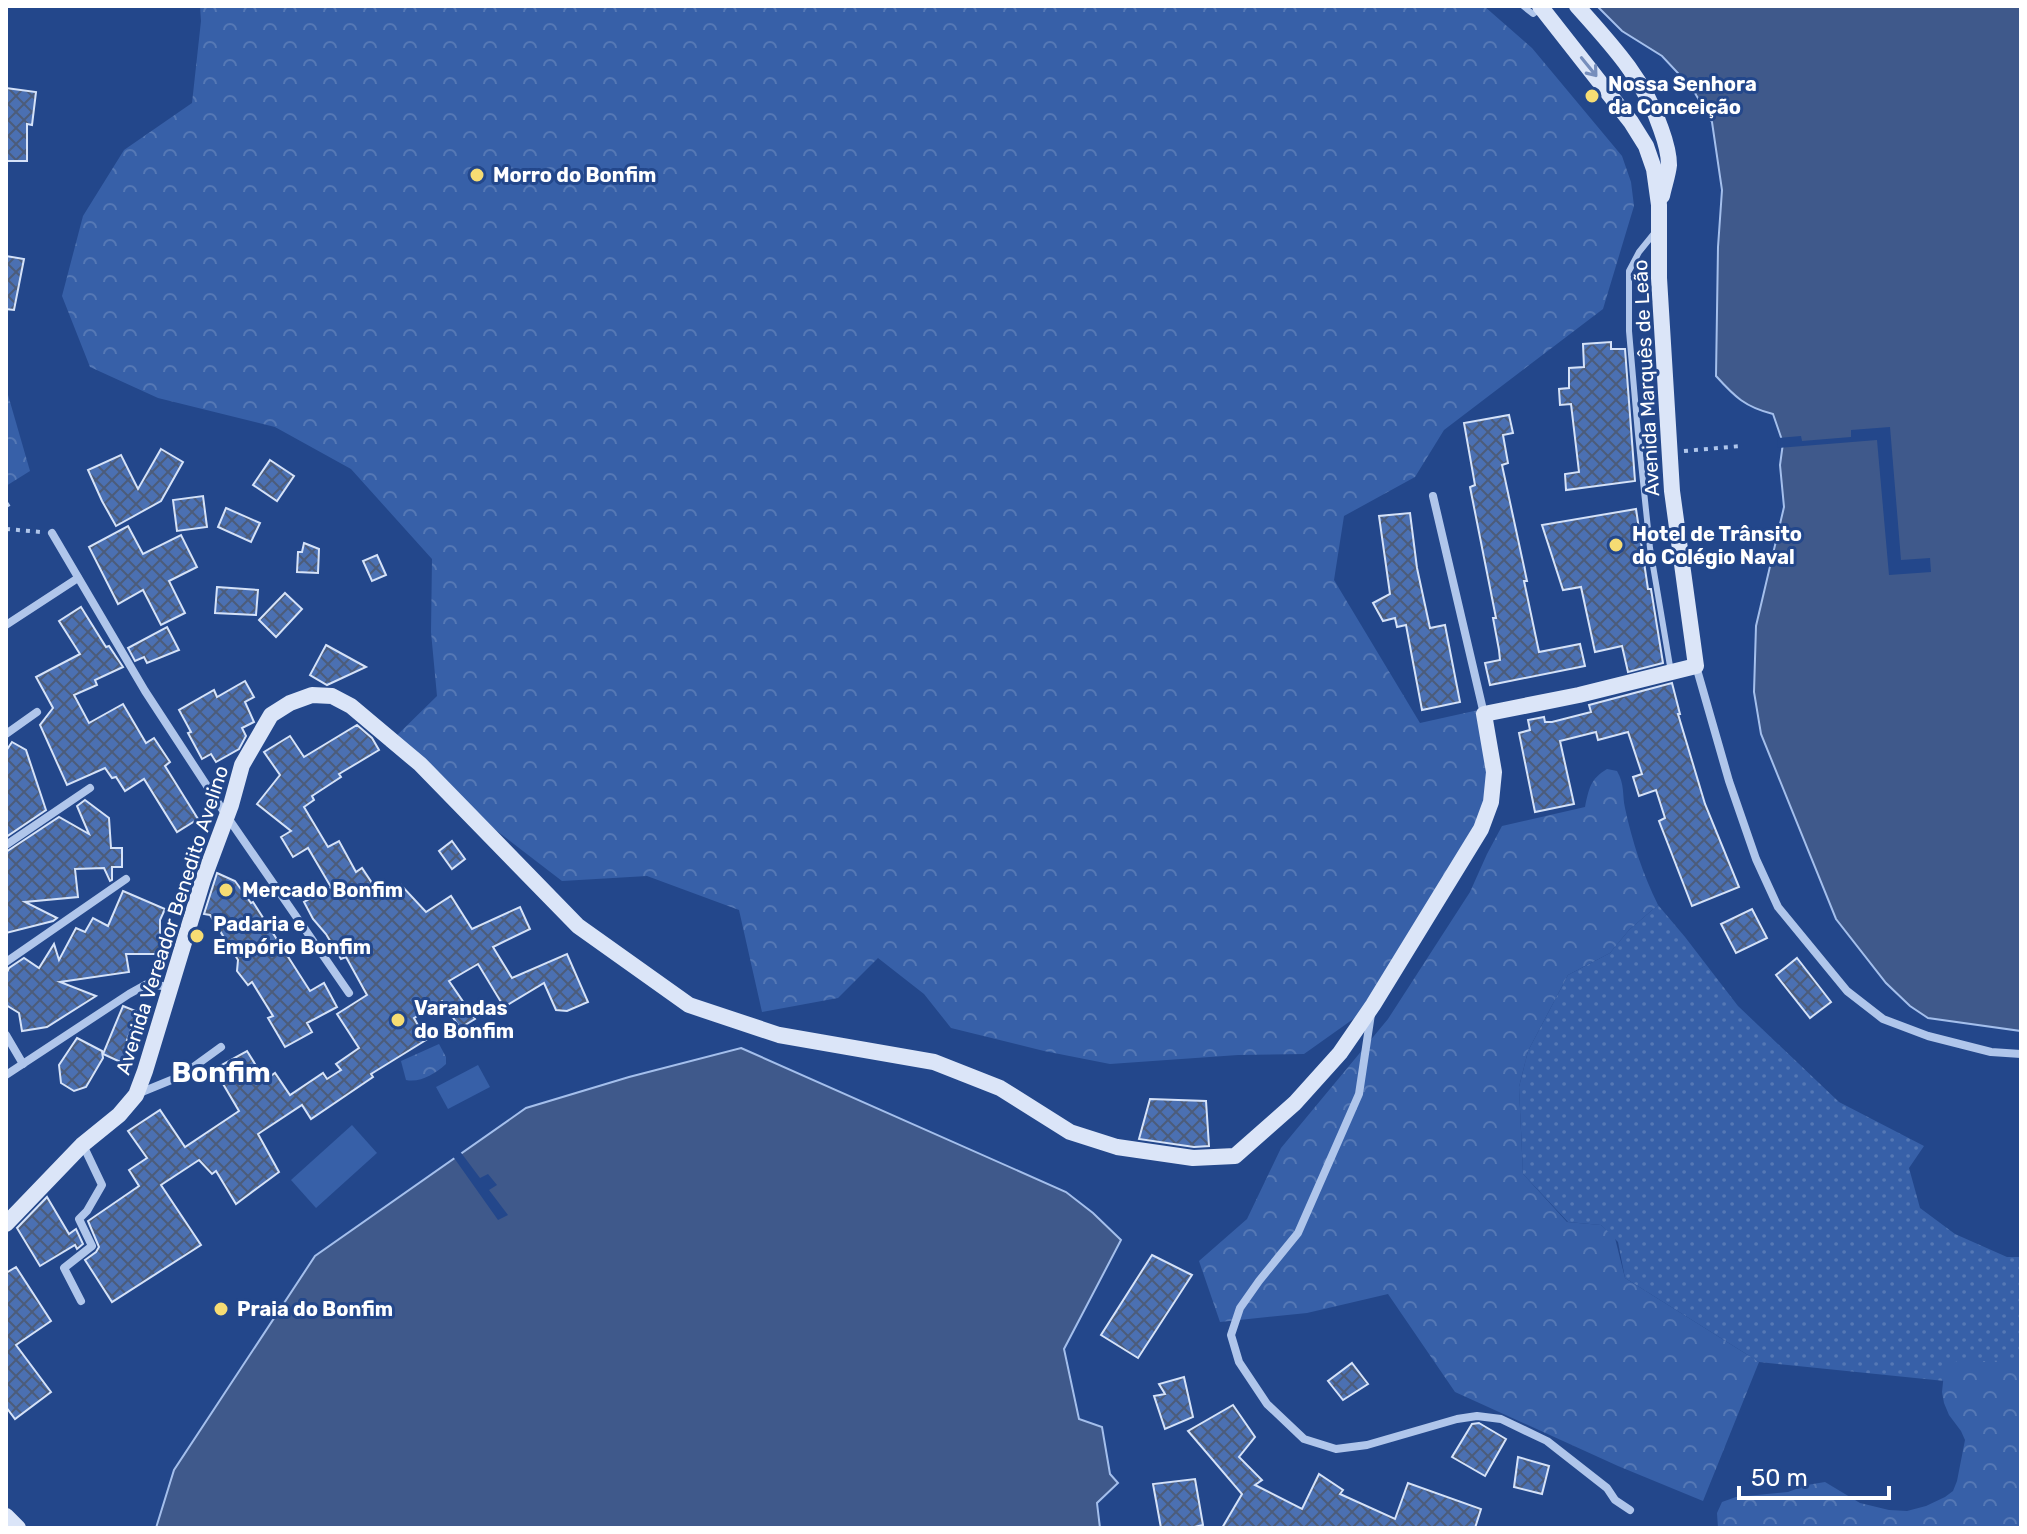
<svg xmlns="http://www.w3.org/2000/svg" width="2027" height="1534" viewBox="0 0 2027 1534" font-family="Rubik,sans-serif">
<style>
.grass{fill:url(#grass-dots)}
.forest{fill:url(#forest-crowns)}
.garden{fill:#3760a8}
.water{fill:#3f598b;stroke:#a4bfec;stroke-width:2}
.pier{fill:#23478b}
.building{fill:url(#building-cross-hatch);stroke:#d5e2f8;stroke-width:2}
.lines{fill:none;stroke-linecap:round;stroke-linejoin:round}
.path{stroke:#b0c6eb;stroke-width:4;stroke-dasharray:4 6;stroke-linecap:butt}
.service{stroke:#b0c6eb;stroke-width:6}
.minor{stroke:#b0c6eb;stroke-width:8}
.secondary{stroke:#dbe5f8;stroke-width:16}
.oneway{stroke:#768ebc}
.poi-dot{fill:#f6dc73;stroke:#23478b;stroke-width:3}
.labels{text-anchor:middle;stroke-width:6;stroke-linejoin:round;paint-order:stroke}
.poi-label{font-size:20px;font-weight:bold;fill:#fff;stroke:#23478b;text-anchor:start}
.street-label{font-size:20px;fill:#fff;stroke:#23478b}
.district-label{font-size:28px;font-weight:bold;fill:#fff;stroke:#23478b}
</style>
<defs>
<pattern id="grass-dots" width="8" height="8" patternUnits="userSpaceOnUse" patternTransform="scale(2)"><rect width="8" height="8" fill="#3760a8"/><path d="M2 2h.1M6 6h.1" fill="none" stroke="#5578b5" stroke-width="1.8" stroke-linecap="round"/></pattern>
<pattern id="forest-crowns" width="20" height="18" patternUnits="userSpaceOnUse" patternTransform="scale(2)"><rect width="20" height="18" fill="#3760a8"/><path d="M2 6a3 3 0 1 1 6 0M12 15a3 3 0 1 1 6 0" fill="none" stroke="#5578b5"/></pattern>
<pattern id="building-cross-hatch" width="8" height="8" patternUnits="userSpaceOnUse" patternTransform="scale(2)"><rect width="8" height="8" fill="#4b70b2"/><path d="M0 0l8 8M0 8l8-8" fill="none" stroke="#4c5c7a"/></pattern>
</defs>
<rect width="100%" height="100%" fill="#23478b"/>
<!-- grass -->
<polygon class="grass" points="1658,905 1685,937 1738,1006 1839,1102 1924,1146 1909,1168 1920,1208 1955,1234 2007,1257 2021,1257 2021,1375 1974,1384 1759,1362 1625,1278 1618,1242 1601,1225 1568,1222 1523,1174 1519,1087 1528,1051 1568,975 1610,953 1629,930"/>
<!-- forest -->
<g class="forest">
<polygon points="200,6 1484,6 1532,48 1622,156 1631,182 1634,206 1603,309 1444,430 1415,477 1344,516 1334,580 1420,723 1483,709 1491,802 1373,1005 1304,1054 1238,1055 1110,1064 1044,1051 951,1028 924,994 878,958 838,998 762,1012 739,910 647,876 562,881 386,746 437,696 431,632 432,559 351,469 275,427 158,398 90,367 62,296 83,216 124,150 192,103 201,21"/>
<polygon points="6,388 30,471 6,486"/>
<path d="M1607 769 1617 771C1625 785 1622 794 1625 808 1632 841 1643 875 1658 905L1629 930 1610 953 1568 975 1528 1051 1519 1087 1523 1174 1567 1222 1601 1225 1615 1238 1625 1278 1759 1362 1703 1501 1618 1466 1455 1392 1388 1294 1307 1313 1220 1322 1199 1261 1247 1219 1281 1148 1388 1019 1470 892 1487 854 1502 826 1585 807C1589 789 1590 779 1607 769Z"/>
<path d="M439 1044 446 1057V1064C435 1074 420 1083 406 1080L401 1061Z"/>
<polygon points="2021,1356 2021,1528 1718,1528 1717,1513 1722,1502 1736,1497 1788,1492 1807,1485 1825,1482 1860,1503 1889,1510 1907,1511 1926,1506 1945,1497 1953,1491 1957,1481 1965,1440 1961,1431 1949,1415 1944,1403 1942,1392 1944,1373 1950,1364 1958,1361 1988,1361 2008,1360"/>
</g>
<!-- garden -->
<g class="garden">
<polygon points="478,1065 490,1087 448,1109 436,1087"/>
<polygon points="352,1125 377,1153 316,1208 291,1180"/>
</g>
<!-- water -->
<g class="water">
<path d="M1597 6H2021V1031L1928 1018 1910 1006 1886 983 1836 919 1761 734 1754 692 1756 626 1784 507 1780 465 1783 443 1773 414C1745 407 1735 397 1716 376L1718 247 1722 190 1712 122 1692 88 1662 56 1622 31Z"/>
<polygon points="741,1048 1066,1192 1093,1213 1121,1240 1064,1349 1079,1419 1102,1427 1110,1474 1118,1483 1097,1503 1100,1528 156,1528 174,1470 315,1256 526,1108 629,1077"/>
</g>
<!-- pier -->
<g class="pier">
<polygon points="1890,427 1901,560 1930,558 1931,572 1889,575 1877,440 1778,448 1777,438 1801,436 1802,441 1851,437 1851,430"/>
<polygon points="459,1150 480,1178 488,1174 497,1185 489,1190 508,1215 498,1220 452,1155"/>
</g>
<!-- building -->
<g class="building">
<polygon points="6,88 36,92 32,125 27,124 27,161 6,161"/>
<polygon points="6,256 24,259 14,310 6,309"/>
<polygon points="1611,342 1611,349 1625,349 1635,481 1566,490 1565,474 1579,472 1571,404 1560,405 1559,389 1569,388 1569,368 1584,367 1583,344"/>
<polygon points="1509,415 1513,433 1503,435 1508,463 1502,465 1527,581 1524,581 1539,652 1580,644 1585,666 1490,685 1485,663 1500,660 1499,650 1493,618 1496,618 1470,487 1475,485 1464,423"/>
<polygon points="161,449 183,462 161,501 116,526 102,501 88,470 121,455 138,489"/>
<polygon points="270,460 294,476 277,501 253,485"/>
<polygon points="203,496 207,527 177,531 173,500"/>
<polygon points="226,508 260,523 251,542 218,527"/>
<polygon points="1636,509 1648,589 1651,589 1663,663 1628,672 1622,646 1595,652 1581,587 1563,590 1542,525"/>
<polygon points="1410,513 1417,568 1430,628 1445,625 1460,702 1422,710 1406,625 1397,627 1395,618 1383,621 1373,603 1390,594 1379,516"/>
<polygon points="128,526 143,554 181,535 197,567 169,581 185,613 161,625 143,590 118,604 89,547"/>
<polygon points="304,543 319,549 318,573 297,572 298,552 302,552"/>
<polygon points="377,555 386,575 372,581 363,561"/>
<polygon points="217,587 258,590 256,615 215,613"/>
<polygon points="285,593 302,609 276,637 259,620"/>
<polygon points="81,607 106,647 109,646 123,667 95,680 97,685 74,695 89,723 123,704 146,743 154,738 170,762 165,766 198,819 177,832 144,779 125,791 116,777 112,778 105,768 67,785 40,725 53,708 36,677 80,654 59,621"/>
<polygon points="167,627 179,650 147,663 144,657 135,661 128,648"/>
<polygon points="326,645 366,667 327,685 310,675"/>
<polygon points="245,681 254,697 245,702 254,722 242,728 246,736 239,749 216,762 211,754 202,759 188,733 191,732 179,710 214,690 217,697"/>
<polygon points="1672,683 1680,714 1678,714 1705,804 1739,887 1692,906 1659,821 1665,818 1656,790 1639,796 1633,777 1642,774 1628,732 1598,740 1596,732 1560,741 1574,804 1535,812 1519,733 1530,730 1528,720 1544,717 1545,722 1552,722 1591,712 1589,705"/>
<polygon points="357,725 372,738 379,750 339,774 341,777 312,796 314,800 304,807 328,847 339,841 356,872 362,868 382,898 401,885 426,912 451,896 472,929 520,907 530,929 493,947 512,978 567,954 588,1002 567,1011 556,1010 544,983 504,1007 478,964 449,981 475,1019 460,1028 442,1001 414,1018 426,1040 371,1074 373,1077 311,1119 302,1105 258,1134 279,1172 236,1204 216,1171 212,1174 199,1160 161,1185 201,1245 112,1302 85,1260 96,1252 99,1247 88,1221 139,1186 129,1170 147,1158 128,1131 160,1110 185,1147 239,1111 216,1072 219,1070 218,1067 247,1051 265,1080 275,1073 290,1095 323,1073 327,1079 341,1070 336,1064 359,1048 337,1014 367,995 346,957 341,959 326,934 313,919 304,902 331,887 308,848 293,857 281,837 291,831 257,804 280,775 264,752 290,736 304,757"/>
<polygon points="12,742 26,750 46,810 6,837 6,751"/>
<polygon points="85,800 109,818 111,848 122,848 122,867 112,867 112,880 110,881 104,868 75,869 78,897 25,902 57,918 53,921 6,933 6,852 59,817 89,834 77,806"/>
<polygon points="452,841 465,859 452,869 439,851"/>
<polygon points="217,873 235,881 251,903 253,902 310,991 324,983 337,1007 307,1023 312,1032 285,1047 268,1018 273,1016 252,982 248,985 237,971 238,960 210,915 204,914"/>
<polygon points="123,891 165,909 160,920 160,954 126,954 129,972 60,982 96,996 47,1027 22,1031 19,1013 6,1005 6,974 9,968 24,958 39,968 54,944 59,960 76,928 85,932 93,918 108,926"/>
<polygon points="1752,909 1767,938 1736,953 1721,924"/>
<polygon points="1797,958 1831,1002 1810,1018 1776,975"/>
<polygon points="123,1006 138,1012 127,1040 131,1041 125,1064 103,1054"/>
<polygon points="77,1038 102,1051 103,1058 86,1087 74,1091 61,1083 59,1065"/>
<polygon points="1150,1099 1206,1101 1209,1146 1194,1147 1139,1139"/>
<polygon points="47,1197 69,1234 76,1229 83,1244 77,1249 75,1245 40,1266 17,1228"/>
<polygon points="1152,1255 1192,1275 1138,1358 1101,1335"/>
<polygon points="16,1267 51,1321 16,1345 51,1392 15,1419 6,1407 6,1273"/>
<polygon points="1352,1363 1368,1384 1343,1400 1328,1381"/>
<polygon points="1184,1377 1193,1417 1165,1429 1154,1396 1165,1394 1159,1384"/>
<polygon points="1233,1405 1255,1437 1239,1457 1262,1480 1255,1485 1302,1509 1319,1474 1343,1490 1340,1494 1395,1519 1408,1483 1481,1509 1475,1528 1222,1528 1242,1494 1188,1431"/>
<polygon points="1479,1423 1506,1439 1485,1476 1452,1457 1472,1424"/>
<polygon points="1518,1457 1549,1466 1542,1494 1514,1487"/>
<polygon points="1195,1479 1203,1525 1190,1528 1161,1528 1153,1484"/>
</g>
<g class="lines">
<!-- path -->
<g class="path">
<polyline points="1684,451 1741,446"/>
<polyline points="6,506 11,503"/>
<polyline points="6,529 41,532"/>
</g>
<!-- service -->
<g class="service">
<polyline points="1523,6 1533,14 1541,8"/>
<polyline points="1656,231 1639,252 1629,271 1629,331 1638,434 1650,548 1671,672"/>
</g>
<!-- minor -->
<g class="minor">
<polyline points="1433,496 1484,714"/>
<polyline points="52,533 145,691 226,815 349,993"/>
<polyline points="6,625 78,578"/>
<polyline points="1696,666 1729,781 1756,859 1778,907 1847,991 1883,1019 1928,1036 1991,1052 2021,1054"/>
<polyline points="6,734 37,712"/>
<polyline points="6,845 90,788"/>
<polyline points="6,962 126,879"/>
<polyline points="1371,1014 1359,1094 1298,1233 1259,1281 1240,1308 1231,1335 1239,1362 1267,1404 1304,1439 1336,1449 1367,1445 1457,1419 1477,1416 1501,1419 1547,1441 1607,1488 1615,1500 1630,1510"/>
<polyline points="6,1035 23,1064"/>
<polyline points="6,1075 129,994 147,984 170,987"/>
<polyline points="137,1094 181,1076 221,1047"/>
<polyline points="81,1301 64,1268 92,1246 79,1219 87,1211 102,1185 83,1145"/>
</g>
<!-- secondary -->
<g class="secondary">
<path d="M1577 6C1611 44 1645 80 1661 129 1665 140 1669 153 1669 165 1668 175 1664 186 1662 196"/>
<polyline points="6,1224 82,1145 119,1115 136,1095 145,1071 203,880 231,805 242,765 271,715 290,703 312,695 332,696 351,706 420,764 578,926 689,1005 779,1035 934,1062 1000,1088 1070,1132 1117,1147 1193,1158 1235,1156 1295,1103 1340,1053 1373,1005 1481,829 1491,802 1494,772 1484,714 1579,695 1696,666 1672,491 1659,278 1659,205 1654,169 1646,146 1631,122 1540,6"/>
<polyline points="6,1516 18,1528"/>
</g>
</g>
<!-- one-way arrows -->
<defs><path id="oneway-shaft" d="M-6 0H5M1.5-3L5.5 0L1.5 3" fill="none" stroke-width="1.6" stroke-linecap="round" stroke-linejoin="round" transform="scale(2)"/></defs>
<use class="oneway" href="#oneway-shaft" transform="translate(1589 67) rotate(51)"/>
<!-- markers -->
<g class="poi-dot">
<circle cx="1592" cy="96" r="8"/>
<circle cx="477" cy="175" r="8"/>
<circle cx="1616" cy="545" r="8"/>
<circle cx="226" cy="890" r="8"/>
<circle cx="197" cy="936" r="8"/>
<circle cx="398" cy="1020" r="8"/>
<circle cx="221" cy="1309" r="8"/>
</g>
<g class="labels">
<!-- poi labels -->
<g class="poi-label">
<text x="1608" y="91">Nossa Senhora<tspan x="1608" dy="23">da Conceição</tspan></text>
<text x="493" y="182">Morro do Bonfim</text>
<text x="1632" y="541">Hotel de Trânsito<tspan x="1632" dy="23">do Colégio Naval</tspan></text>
<text x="242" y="897">Mercado Bonfim</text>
<text x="213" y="931">Padaria e<tspan x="213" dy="23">Empório Bonfim</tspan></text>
<text x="414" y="1015">Varandas<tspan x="414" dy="23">do Bonfim</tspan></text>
<text x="237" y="1316">Praia do Bonfim</text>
</g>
<!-- street labels -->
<g class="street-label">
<text transform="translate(1646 378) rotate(-93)" y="7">Avenida Marquês de Leão</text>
<text transform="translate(172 920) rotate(-72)" y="7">Avenida Vereador Benedito Avelino</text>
</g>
<!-- district labels -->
<g class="district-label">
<text x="221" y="1082">Bonfim</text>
</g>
</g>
<!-- border -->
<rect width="2027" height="1534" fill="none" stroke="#ffffff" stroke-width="16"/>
<!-- scale -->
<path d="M1739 1486v12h150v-12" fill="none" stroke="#ffffff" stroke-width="4"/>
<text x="1751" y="1486" font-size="24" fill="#ffffff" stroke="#23478b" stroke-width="6" paint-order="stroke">50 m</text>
</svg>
